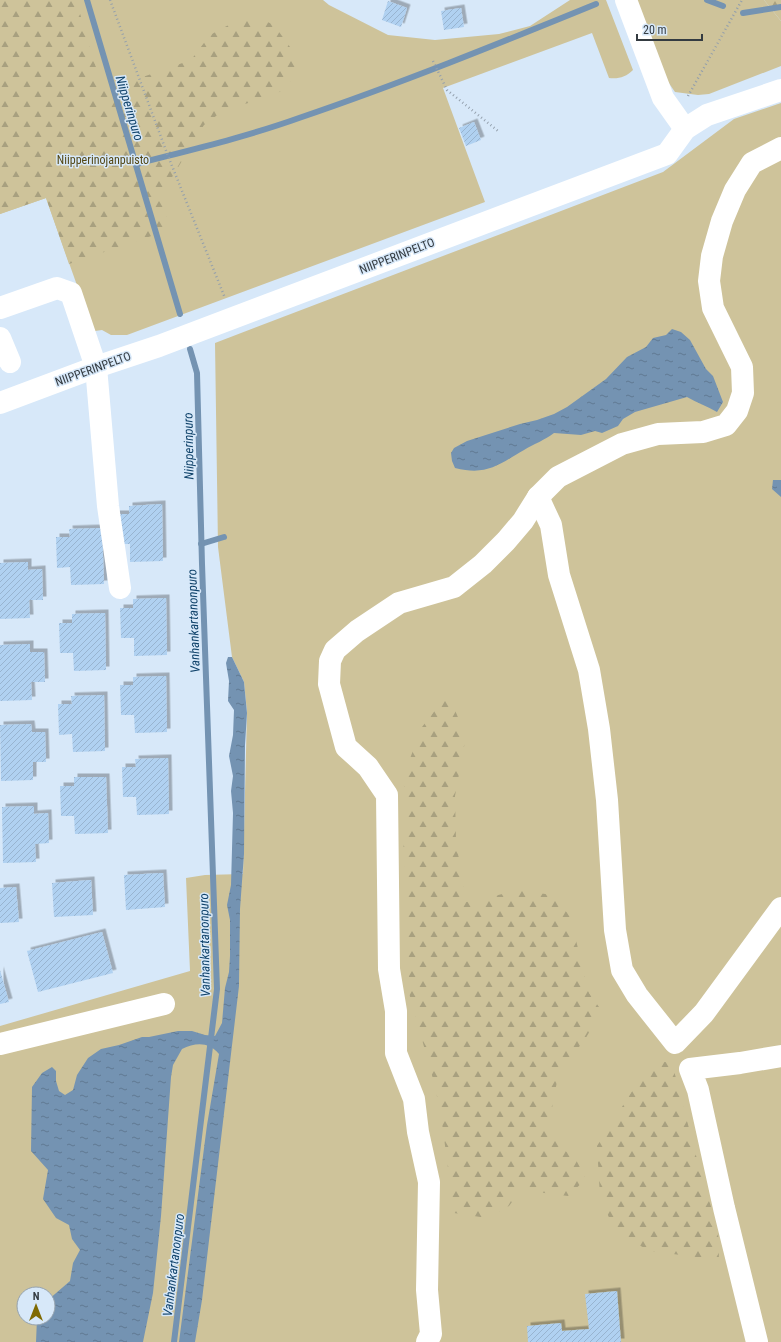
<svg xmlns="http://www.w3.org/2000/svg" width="781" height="1342" viewBox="0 0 781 1342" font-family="'Roboto Condensed',sans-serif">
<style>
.green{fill:#cec39a;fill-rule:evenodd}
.forest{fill:url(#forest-firs)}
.water{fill:url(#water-ripples)}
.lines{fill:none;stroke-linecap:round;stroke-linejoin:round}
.stream{stroke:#7493b2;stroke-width:6}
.building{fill:url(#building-hatch);filter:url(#shadow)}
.path{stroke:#939fac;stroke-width:2.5;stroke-dasharray:1 3;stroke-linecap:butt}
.minor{stroke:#fff;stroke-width:22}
.labels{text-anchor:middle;stroke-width:3;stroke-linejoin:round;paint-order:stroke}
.park-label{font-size:12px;fill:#524613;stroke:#d7e8f9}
.street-label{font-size:12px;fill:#343b41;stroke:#d7e8f9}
.water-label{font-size:13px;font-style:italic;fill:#10436b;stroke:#d7e8f9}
</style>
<defs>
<pattern id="forest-firs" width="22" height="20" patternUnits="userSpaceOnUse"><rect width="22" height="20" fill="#cec39a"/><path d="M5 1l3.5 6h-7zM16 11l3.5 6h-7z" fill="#a8a07f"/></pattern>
<pattern id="water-ripples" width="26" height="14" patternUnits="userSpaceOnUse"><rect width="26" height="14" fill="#7493b2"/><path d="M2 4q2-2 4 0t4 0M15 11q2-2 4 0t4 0" fill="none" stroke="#607992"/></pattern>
<pattern id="building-hatch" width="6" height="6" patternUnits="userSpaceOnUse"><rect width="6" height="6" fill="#b0d1f1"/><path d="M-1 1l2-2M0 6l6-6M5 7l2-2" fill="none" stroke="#98b4d0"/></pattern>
<filter id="shadow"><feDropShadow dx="3.5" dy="-3.5" stdDeviation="0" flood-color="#0004"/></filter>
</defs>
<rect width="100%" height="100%" fill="#d7e8f9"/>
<!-- green -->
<g class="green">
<path d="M0 0H323L329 5 388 35 435 40 499 34 530 26 570 0H606L633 70C626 77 619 79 609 78L592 33 443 88 485 202 127 335H111L102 330 95 331 79 291 46 198 0 214Z"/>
<polygon points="636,0 764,0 781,21 781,66 709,94 698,95 675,92 664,76"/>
<path d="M781 103V1342H0V1026L190 971 186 878 205 875 243 874 247 712 244 682 232 657 218 547 215 343 663 172 734 119ZM24 1294H48V1318H24Z"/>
</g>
<!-- forest -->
<g class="forest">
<polygon points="0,0 76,0 103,91 191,60 210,35 236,21 257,17 274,25 298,58 296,73 285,89 272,96 224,110 204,125 166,187 164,204 169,230 69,264 46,198 0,214"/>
<polygon points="764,0 781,0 781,21"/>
<polygon points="448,694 466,736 455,796 456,841 466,902 479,900 518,890 552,895 570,916 589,993 599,1007 594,1024 584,1041 573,1054 558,1076 549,1124 559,1146 575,1158 586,1179 568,1196 521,1190 509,1206 487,1218 454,1213 442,1123 435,1086 409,993 408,941 405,910 406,876 403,851 406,827 406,804 403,777 422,727"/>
<polygon points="652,1060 672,1063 704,1186 718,1227 719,1260 650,1251 615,1232 600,1196 597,1146"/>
</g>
<!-- water -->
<g class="water">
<path d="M672 329 681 332 690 340 706 369 713 376 723 402 717 412C707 406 697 403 687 397L635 412 623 419 618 426 602 433 595 431 581 435 554 433C545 440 534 444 524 450 498 465 487 476 455 468L452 461 451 453 454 448 467 441 520 424 537 420 554 414 567 407 606 379 627 357 646 347 653 338 666 335Z"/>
<polygon points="773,480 781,480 781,497 772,489"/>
<path d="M228 657H232L244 682 247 713 245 745 244 854 240 909 239 986 202 1300 195 1342H179L207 1125 219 1054C208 1041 195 1043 182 1049L173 1065 171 1077 161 1216 153 1293 143 1342H36L37 1318H48V1300L70 1281 73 1263 80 1250 72 1239 69 1225 56 1218 43 1199 48 1170 31 1151 32 1087 42 1073 52 1067 56 1071V1081L59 1091 65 1095 73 1090 77 1075 88 1058 101 1049 119 1045 142 1037H149L178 1031H192L205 1035 215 1036 222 1023 225 988 229 972 230 956V920L227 905 231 885 233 813 231 791 233 776 229 756 233 735 234 710 228 701 229 681 226 663Z"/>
</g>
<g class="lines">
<!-- stream -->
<g class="stream">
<polyline points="87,0 180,314"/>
<polyline points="707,0 723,6"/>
<polyline points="743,13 781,7"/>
<path d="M136 164C190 150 246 137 299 118 399 84 498 44 596 4"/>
<polyline points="201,544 224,537"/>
<polyline points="174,1342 217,989 202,564 197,373 190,349"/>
</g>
</g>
<!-- building -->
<g class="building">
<polygon points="388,1 407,8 401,27 382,20"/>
<polygon points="461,8 464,27 444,30 441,11"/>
<polygon points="474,122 481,140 466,146 459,128"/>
<polygon points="162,504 163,561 130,562 130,544 116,544 116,514 129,514 129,506"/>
<polygon points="102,528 104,584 71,585 70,567 57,568 56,537 70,537 69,529"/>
<polygon points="28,562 28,570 42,569 43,600 29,600 30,618 0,619 0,563"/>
<polygon points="166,598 167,655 134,656 134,638 121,638 120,608 133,608 133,599"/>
<polygon points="105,613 106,670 74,671 73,653 60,653 59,623 72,623 72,614"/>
<polygon points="30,644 30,652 44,652 45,682 31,682 32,700 0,701 0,645"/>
<polygon points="166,676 167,732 135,733 134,715 121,715 120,685 133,685 133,677"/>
<polygon points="104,695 105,751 73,752 72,734 59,735 58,704 72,704 71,696"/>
<polygon points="31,724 32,732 45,732 46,762 33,762 33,780 1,781 0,725"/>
<polygon points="168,758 169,814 137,815 136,797 123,797 122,767 136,767 135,759"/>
<polygon points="74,777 106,777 108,833 75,834 74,816 61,816 60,786 74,786"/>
<polygon points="34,806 34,814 48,813 49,843 35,844 36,862 3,863 2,807"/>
<polygon points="163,873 165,907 126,910 124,875"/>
<polygon points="91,880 93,915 54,917 52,883"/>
<polygon points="16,887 19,922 0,923 0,888"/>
<polygon points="102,932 113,973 38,992 27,951"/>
<polygon points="0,970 9,1002 0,1004"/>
<polygon points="617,1291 621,1342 528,1342 527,1326 561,1323 562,1331 589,1329 585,1294"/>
</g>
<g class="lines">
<!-- path -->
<g class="path">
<polyline points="110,0 168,156 225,298"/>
<polyline points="433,61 447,90 498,131"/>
<polyline points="688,96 742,0"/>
</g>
<!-- minor -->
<g class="minor">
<polyline points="626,0 663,98 685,129"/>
<polyline points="0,308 57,288 71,293 96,367 108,506 120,588"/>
<polyline points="0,338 10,362"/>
<polyline points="0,403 96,367 159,346 667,154 685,129 707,115 781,90"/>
<polyline points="538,497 551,525 559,575 589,670 599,729 607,800 615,930 622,970 637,995 675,1043 704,1013 781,908"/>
<polyline points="0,1044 164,1004"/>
<polyline points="427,1342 431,1334 427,1290 429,1182 418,1132 414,1099 396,1053 396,1011 389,969 387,795 368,767 346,747 329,684 330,661 335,650 357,631 399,603 454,587 483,564 506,541 523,521 538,497 558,477 622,444 658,434 703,432 726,425 737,411 743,393 742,367 713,308 709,281 712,256 722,221 735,190 752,163 781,148"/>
<polyline points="757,1342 724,1208 698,1090 690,1069 740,1063 781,1056"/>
</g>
</g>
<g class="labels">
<!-- park labels -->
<g class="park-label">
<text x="103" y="164">Niipperinojanpuisto</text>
</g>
<!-- street labels -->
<g class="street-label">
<text transform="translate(397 256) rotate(-21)" y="4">NIIPPERINPELTO</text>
<text transform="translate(93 369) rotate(-20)" y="4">NIIPPERINPELTO</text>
</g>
<!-- water labels -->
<g class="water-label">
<text transform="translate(130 108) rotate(73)" y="5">Niipperinpuro</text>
<text transform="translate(188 446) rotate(-91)" y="5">Niipperinpuro</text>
<text transform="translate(193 621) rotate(-92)" y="5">Vanhankartanonpuro</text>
<text transform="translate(204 945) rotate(-91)" y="5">Vanhankartanonpuro</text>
<text transform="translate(173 1265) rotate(-83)" y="5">Vanhankartanonpuro</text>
</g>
</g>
<!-- north arrow -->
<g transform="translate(36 1306)"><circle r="19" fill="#d7e8f9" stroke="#96a3af"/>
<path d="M0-3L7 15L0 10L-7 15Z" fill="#7f6a03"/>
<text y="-6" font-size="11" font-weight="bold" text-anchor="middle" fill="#343b41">N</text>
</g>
<!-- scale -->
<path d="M637 34v6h65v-6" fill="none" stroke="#343b41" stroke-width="2"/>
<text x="643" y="34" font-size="12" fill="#343b41" stroke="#d7e8f9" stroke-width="3" paint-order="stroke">20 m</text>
</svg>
